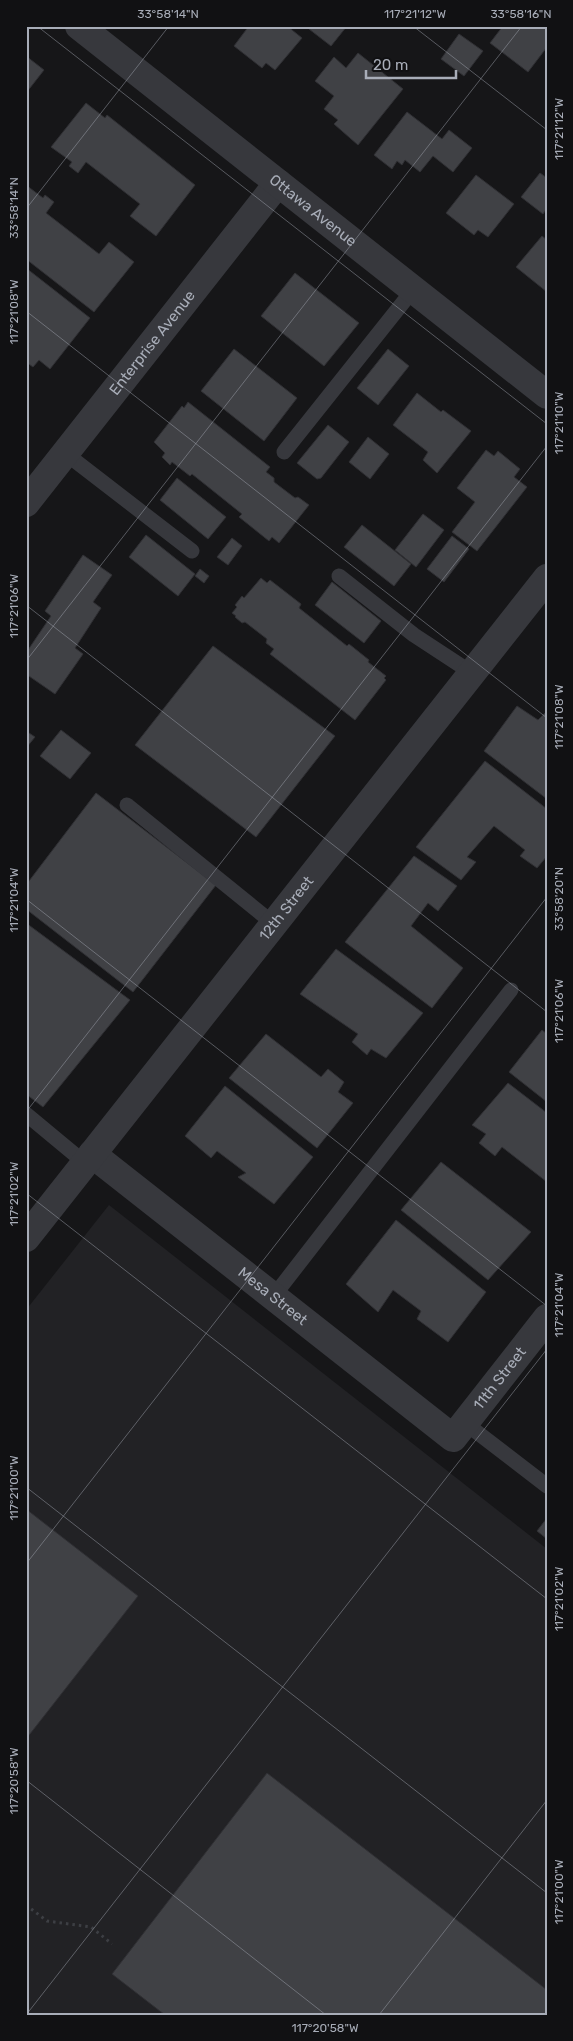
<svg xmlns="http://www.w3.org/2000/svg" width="573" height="2041" viewBox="0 0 573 2041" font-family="Rubik,sans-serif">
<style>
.built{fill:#222225}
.building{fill:#404145;stroke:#303034}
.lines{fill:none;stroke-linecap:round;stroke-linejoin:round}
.path{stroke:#3d3f44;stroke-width:3;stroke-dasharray:2.5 4;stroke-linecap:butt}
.service{stroke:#37383d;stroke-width:15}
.minor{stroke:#37383d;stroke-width:28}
.tertiary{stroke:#37383d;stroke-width:28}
.ticks{fill:none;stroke:#a8adb8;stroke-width:1;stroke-opacity:0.45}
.labels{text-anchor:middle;stroke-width:4.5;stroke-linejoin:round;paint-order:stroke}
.street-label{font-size:15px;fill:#a8adb8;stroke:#111113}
.neatline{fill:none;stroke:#a8adb8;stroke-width:2}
.ticks-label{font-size:12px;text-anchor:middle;fill:#a8adb8}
</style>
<rect width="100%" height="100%" fill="#161618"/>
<!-- built -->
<polygon class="built" points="109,1205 547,1549 547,2015 26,2015 26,1310"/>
<!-- building -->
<g class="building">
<polygon points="249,26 287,26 302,38 275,70 266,63 262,68 234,46"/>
<polygon points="312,26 347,26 331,46 309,29"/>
<polygon points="503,26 547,26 547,47 528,72 490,43"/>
<polygon points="459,34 483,51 464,76 441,59"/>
<polygon points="358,53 403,89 358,145 334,124 338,120 324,109 334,96 315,81 334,57 346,68"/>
<polygon points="26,56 44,70 26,93"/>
<polygon points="86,103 105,118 107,115 195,185 156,236 130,216 140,204 86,162 78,173 69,166 72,162 51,147"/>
<polygon points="407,112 442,139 449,130 472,148 453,172 433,156 420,172 405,160 402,165 397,161 392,169 374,155"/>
<polygon points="540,173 547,178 547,208 543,214 521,197"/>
<polygon points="476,175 514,204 488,237 478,230 474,235 446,213"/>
<polygon points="26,185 43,198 45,195 54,202 46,213 99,254 109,242 134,262 94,312 26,259"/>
<polygon points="542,236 547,240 547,292 516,267"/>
<polygon points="26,268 90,318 50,369 39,360 33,367 26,362 26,347 29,343 26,341"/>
<polygon points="295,273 359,323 324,366 261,316"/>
<polygon points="234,349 297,398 264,441 201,391"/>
<polygon points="388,349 409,366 378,405 357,388"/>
<polygon points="417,393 441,412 443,410 471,431 437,473 423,460 428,452 393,425"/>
<polygon points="188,402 270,467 266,472 274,478 274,482 295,498 298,497 309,505 279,543 272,537 269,541 239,517 242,514 192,474 190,476 172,462 170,465 162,457 165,453 154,442 182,406 184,408"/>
<polygon points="328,425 349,442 321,478 317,479 297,463"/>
<polygon points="368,437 389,454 370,479 349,462"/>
<polygon points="486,450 494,456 498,451 520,469 514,477 527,487 477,551 452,532 475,502 457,488"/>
<polygon points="177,478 226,517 208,539 160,500"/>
<polygon points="423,514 444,530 416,567 395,550"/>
<polygon points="362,525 411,564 394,586 344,547"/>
<polygon points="146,535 195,574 178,596 129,557"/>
<polygon points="452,536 469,549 444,582 427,569"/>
<polygon points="232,538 242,546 228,565 217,557"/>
<polygon points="83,555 112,575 93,602 101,608 75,648 83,654 55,694 26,674 26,653 51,616 45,611"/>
<polygon points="200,569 209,576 204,583 195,576"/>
<polygon points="261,578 267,583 270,580 301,604 299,608 347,646 349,644 369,660 368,662 386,676 384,678 386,680 355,720 270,654 274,649 266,643 267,639 245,622 242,623 235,617 236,616 232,613 237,607 235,605 242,596 244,598"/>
<polygon points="332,582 381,621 364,643 315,605"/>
<polygon points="213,646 335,736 256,837 135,745"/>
<polygon points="517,706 538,720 545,713 547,714 547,799 484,751"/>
<polygon points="61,730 91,753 70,779 40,756"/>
<polygon points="26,731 35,737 26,748"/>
<polygon points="485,761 547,809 547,856 537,868 520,856 525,850 494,826 467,857 476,862 461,880 416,847"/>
<polygon points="96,793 216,885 133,992 26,909 26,885"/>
<polygon points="414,856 457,886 438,911 428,903 411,926 463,968 432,1008 345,942"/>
<polygon points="26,923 130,1000 43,1107 26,1094"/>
<polygon points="336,949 423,1013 386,1058 371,1049 367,1055 352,1042 358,1034 300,994"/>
<polygon points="542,1030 547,1034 547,1102 509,1072"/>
<polygon points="266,1034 321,1077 328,1069 344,1082 338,1092 353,1103 317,1148 229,1078"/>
<polygon points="508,1083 547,1113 547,1182 502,1147 495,1156 479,1143 486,1134 472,1125"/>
<polygon points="225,1086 313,1157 274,1204 238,1177 246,1173 217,1151 211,1158 185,1136"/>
<polygon points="441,1162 531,1232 488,1280 401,1210"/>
<polygon points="396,1220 486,1292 448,1342 417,1319 421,1311 393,1290 378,1312 346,1284"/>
<polygon points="26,1509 138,1596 26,1739"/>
<polygon points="547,1518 547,1539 537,1531"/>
<polygon points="267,1773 547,1990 547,2015 165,2015 112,1974"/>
</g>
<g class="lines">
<!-- path -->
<polyline class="path" points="26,1905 47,1921 91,1927 112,1944"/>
<!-- service -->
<g class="service">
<polyline points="284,452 413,290"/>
<polyline points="65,453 192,551"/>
<polyline points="339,576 414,635 472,673"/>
<polyline points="127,805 274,924"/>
<polyline points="26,1114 85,1163"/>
<polyline points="273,1297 511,990"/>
<polyline points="465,1423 547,1486"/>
</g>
<!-- minor -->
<g class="minor">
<path id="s1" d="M26 503 278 183"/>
<path id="s2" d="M92 1154 453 1438 547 1318"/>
<path id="s3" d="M26 1238 547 578"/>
</g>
<!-- tertiary -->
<path class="tertiary" id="s4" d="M79 26 547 395"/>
</g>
<!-- ticks -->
<path class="ticks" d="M37 26 547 424M413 26 547 130M26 209 169 26M26 311 547 718M26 605 547 1012M26 661 522 26M26 899 547 1306M26 1112 547 446M26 1193 547 1599M26 1487 547 1893M26 1564 547 897M26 1780 326 2015M26 2015 547 1349M379 2015 547 1800"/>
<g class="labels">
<!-- street labels -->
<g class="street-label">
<text dy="5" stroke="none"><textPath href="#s4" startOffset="298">Ottawa Avenue</textPath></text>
<text dy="5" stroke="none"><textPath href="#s1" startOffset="204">Enterprise Avenue</textPath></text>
<text dy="5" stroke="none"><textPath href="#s3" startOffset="420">12th Street</textPath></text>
<text dy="5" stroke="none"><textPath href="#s2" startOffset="230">Mesa Street</textPath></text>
<text dy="5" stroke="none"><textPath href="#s2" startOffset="535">11th Street</textPath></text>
</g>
</g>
<!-- border -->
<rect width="573" height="2041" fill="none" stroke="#111113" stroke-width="55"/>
<!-- scale -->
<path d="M366 70v8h90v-8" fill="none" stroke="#a8adb8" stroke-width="2.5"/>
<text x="373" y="70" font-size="15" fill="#a8adb8" stroke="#111113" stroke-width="4" paint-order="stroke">20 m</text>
<rect x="28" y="28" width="518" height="1986" class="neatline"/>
<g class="ticks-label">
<text x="168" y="18">33°58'14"N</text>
<text x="415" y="18">117°21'12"W</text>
<text x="521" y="18">33°58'16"N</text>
<text transform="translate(559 129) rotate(-90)" y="4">117°21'12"W</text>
<text transform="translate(14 208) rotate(-90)" y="4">33°58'14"N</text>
<text transform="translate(14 312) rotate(-90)" y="4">117°21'08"W</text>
<text transform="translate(559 423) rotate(-90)" y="4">117°21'10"W</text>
<text transform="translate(14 606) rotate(-90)" y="4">117°21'06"W</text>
<text transform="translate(559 717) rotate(-90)" y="4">117°21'08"W</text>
<text transform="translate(559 899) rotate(-90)" y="4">33°58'20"N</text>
<text transform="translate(14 900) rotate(-90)" y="4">117°21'04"W</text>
<text transform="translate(559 1011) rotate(-90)" y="4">117°21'06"W</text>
<text transform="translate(14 1194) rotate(-90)" y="4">117°21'02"W</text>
<text transform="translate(559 1305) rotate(-90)" y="4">117°21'04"W</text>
<text transform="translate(14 1488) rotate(-90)" y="4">117°21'00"W</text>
<text transform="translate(559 1599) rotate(-90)" y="4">117°21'02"W</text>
<text transform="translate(14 1781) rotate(-90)" y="4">117°20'58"W</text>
<text transform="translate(559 1892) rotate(-90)" y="4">117°21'00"W</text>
<text x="325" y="2032">117°20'58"W</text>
</g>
</svg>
